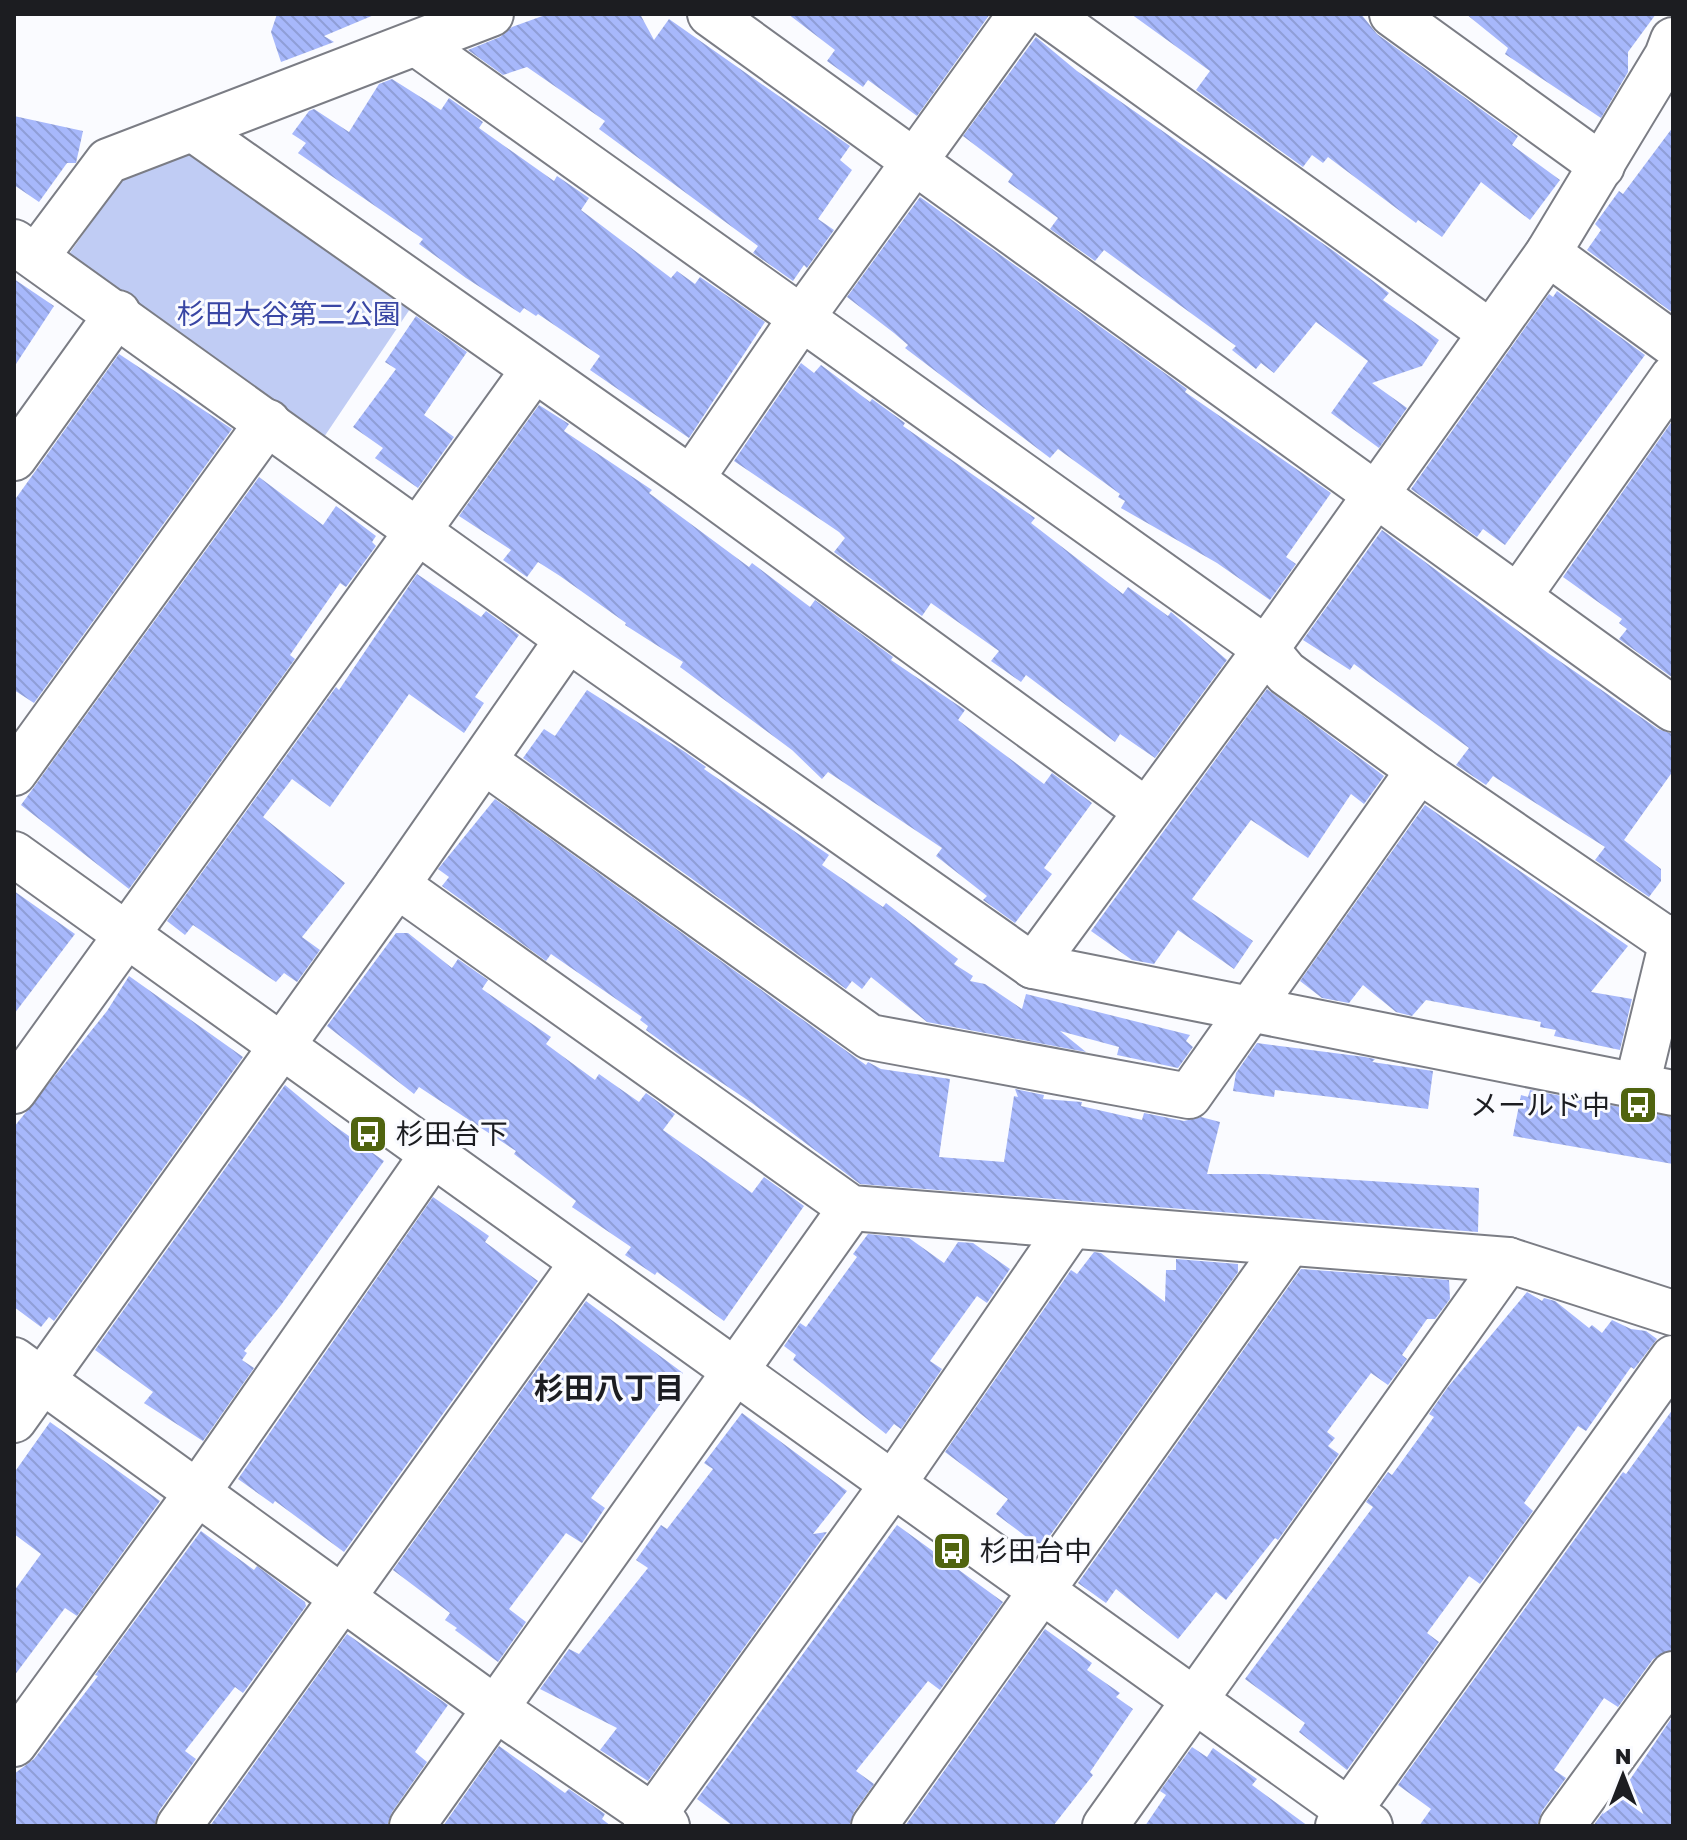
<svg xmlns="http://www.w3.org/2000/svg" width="1687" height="1840" viewBox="0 0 1687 1840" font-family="'Golos Text','Noto Sans JP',sans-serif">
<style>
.park{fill:#c0ccf4}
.building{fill:url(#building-back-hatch)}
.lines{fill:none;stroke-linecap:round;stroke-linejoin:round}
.minor-casing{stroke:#7b7d85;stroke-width:48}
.minor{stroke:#fff;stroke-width:44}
.labels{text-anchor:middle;stroke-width:6;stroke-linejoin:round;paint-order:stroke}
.park-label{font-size:28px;fill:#3946a4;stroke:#fafbff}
.poi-label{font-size:28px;fill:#1c1d21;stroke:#fafbff;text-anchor:start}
.neighbourhood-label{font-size:30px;font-weight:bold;fill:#1c1d21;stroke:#fafbff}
</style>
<defs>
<pattern id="building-back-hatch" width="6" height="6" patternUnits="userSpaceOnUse" patternTransform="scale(2)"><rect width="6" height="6" fill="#a7b8fb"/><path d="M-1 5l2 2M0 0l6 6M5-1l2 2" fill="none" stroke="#8f9ed7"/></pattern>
</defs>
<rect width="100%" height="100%" fill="#fafbff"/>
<!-- park -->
<polygon class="park" points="207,150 416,300 320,443 67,257 126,173"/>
<!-- building -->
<g class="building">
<polygon points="277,14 374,14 374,15 324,36 334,42 281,62 271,32"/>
<polygon points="548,14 640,14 654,40 669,19 850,146 840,160 852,170 818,219 834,230 807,268 804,265 793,281 753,253 758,246 599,129 605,121 527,67 503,75 468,50 500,37 512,27"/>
<polygon points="788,14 990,14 917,116 868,80 863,87 827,61 835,50"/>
<polygon points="1131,14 1361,14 1377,34 1518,136 1512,145 1560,180 1530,220 1481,182 1442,237 1418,220 1416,223 1328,157 1323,163 1312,155 1303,167 1196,90 1210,71"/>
<polygon points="1466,14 1656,14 1628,52 1628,72 1601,118 1505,54 1508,48"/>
<polygon points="1036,37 1077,71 1335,252 1389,293 1383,300 1439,340 1422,366 1372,383 1407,408 1379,448 1331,413 1368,361 1316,322 1274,373 1261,363 1256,369 1232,350 1236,346 1104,250 1095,261 1050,229 1058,218 1008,182 1013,174 963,136"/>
<polygon points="392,79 441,110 449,98 483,122 479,128 554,181 557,176 589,198 581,210 671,278 677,271 695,284 700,277 765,322 689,438 590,370 600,356 538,314 536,316 524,308 520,313 466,278 419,244 423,239 298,153 306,143 292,134 309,111 314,109 349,132 379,84"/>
<polygon points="14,116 83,131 76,163 67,163 39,202 14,185"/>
<polygon points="1673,127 1673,313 1587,250 1601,230 1595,224 1619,191 1623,194"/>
<polygon points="920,197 1187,389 1185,392 1331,493 1286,557 1296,564 1270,600 1217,563 1121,508 1125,501 1118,497 1120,494 1058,449 1050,458 905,348 908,345 894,333 847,297"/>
<polygon points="14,279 54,306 14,367"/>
<polygon points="1557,291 1645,355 1505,545 1483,529 1477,537 1411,489 1549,294 1553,297"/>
<polygon points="416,316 467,352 424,415 454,437 418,488 375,458 383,448 353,427 396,369 385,362"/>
<polygon points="119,354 232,429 34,703 14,690 14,501"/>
<polygon points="801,363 814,373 821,365 870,402 872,399 905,423 903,426 1035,518 1031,523 1123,594 1128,587 1168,616 1171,612 1227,660 1155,758 1120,734 1115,742 1026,675 1021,682 991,661 999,651 931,603 922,616 834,552 845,538 839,532 734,461"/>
<polygon points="539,405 569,424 564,431 652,490 649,493 749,567 752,563 810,607 815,600 893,657 891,660 965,710 958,720 1044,784 1052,773 1092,803 1044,868 1052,874 1015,923 983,900 987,896 936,856 942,848 828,772 822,779 792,750 680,667 683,662 625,625 626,623 560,576 538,562 527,577 503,560 511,550 459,516"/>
<polygon points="1673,420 1673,678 1619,639 1627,629 1619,623 1622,619 1563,577"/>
<polygon points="259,477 323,525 336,506 376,536 372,542 376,546 346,587 340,583 290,655 295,659 129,889 21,805"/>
<polygon points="1382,530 1548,653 1658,729 1673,734 1673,771 1624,840 1661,869 1661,881 1649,897 1595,860 1605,847 1493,776 1486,785 1456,765 1469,748 1354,664 1350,670 1303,640"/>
<polygon points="417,574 481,617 486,611 519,635 475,697 484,703 464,733 409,694 330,807 292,779 263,817 345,883 302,937 320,950 297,982 284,973 276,982 193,925 185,935 167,921 336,687 339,690"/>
<polygon points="1267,689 1384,776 1364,804 1351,794 1308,858 1251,820 1192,899 1253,941 1234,969 1178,930 1154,964 1132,960 1091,931"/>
<polygon points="587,690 685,752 706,767 704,769 829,855 822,865 883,907 886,903 958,959 954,964 973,976 970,981 985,984 1022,1009 1026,994 1190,1035 1186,1041 1193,1047 1178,1068 1117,1055 1119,1047 1060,1031 1086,1052 927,1022 871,977 862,989 852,981 846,989 523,758 544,729 555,736"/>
<polygon points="495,799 866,1065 868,1062 881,1069 950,1079 939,1157 1004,1162 1014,1096 1018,1097 1015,1089 1044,1095 1043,1099 1082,1102 1081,1106 1142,1120 1144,1113 1184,1121 1201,1117 1220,1122 1207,1174 1264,1174 1479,1188 1478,1232 860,1184 752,1103 677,1053 646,1030 648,1026 640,1020 642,1017 551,954 546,961 442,886 449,877 438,869"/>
<polygon points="1425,805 1628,946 1591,992 1632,999 1620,1050 1554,1036 1556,1030 1540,1027 1541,1022 1426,1000 1412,1016 1396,1012 1363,985 1349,1003 1322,998 1300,981"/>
<polygon points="14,891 75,934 14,1014"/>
<polygon points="396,933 408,933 452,968 458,959 488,980 482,989 551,1037 546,1044 595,1080 599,1074 639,1102 646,1093 675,1114 663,1130 752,1193 764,1177 804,1206 724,1321 657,1272 655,1275 625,1255 631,1247 572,1207 576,1201 514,1154 516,1151 419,1087 414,1094 327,1026"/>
<polygon points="129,976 243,1057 54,1321 49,1317 41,1327 14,1307 14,1127 107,1011"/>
<polygon points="1257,1043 1365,1057 1375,1059 1372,1062 1433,1071 1428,1109 1275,1090 1274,1097 1233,1091 1236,1073"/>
<polygon points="285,1085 332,1124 384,1161 281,1305 244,1351 247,1353 242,1360 254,1368 203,1441 144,1403 153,1392 95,1350"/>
<polygon points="1530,1090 1673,1117 1673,1164 1513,1136 1521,1095 1528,1097"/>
<polygon points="433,1197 489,1236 485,1242 538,1281 344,1552 275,1501 273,1504 238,1479"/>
<polygon points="868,1234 909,1238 944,1263 958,1242 973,1243 1010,1269 987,1303 977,1296 930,1361 942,1369 901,1429 894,1424 886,1434 793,1360 796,1355 784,1346 800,1323 806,1327 857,1257 853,1254"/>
<polygon points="1094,1252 1101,1253 1165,1302 1166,1270 1176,1270 1176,1259 1238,1264 1238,1272 1041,1548 996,1514 1008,1499 945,1452 1071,1270 1077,1274"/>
<polygon points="1301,1269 1449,1280 1450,1299 1435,1319 1427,1319 1402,1355 1407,1359 1388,1385 1371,1373 1327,1432 1335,1438 1328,1446 1339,1454 1278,1540 1275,1538 1226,1600 1216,1592 1178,1639 1116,1589 1106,1603 1078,1583"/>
<polygon points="1527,1292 1542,1301 1544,1298 1555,1301 1589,1328 1592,1325 1602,1333 1612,1320 1631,1329 1646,1331 1657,1339 1634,1369 1631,1367 1586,1431 1578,1426 1524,1503 1533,1511 1480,1584 1469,1576 1427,1633 1439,1642 1347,1770 1299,1732 1305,1723 1245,1679 1373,1507 1366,1502 1388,1472 1392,1475 1434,1417 1429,1414 1448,1387"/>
<polygon points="586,1301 683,1373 591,1498 605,1508 582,1543 566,1533 509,1609 526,1622 498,1662 455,1630 457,1628 445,1620 450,1613 393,1570"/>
<polygon points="1673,1409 1673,1649 1653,1659 1618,1707 1604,1698 1554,1770 1566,1778 1542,1811 1537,1826 1419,1826 1431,1809 1398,1785 1623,1472 1626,1474"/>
<polygon points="742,1413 847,1491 813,1534 827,1532 648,1781 600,1750 617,1728 540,1689 569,1649 579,1654 648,1568 636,1560 661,1525 667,1529 713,1469 704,1463"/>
<polygon points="50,1422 160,1501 77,1616 65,1608 14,1676 14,1591 41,1554 14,1534 14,1473"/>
<polygon points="897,1525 1003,1602 940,1690 928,1681 856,1771 874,1784 854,1812 849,1826 733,1826 697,1799"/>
<polygon points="201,1531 254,1570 257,1566 305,1602 306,1606 243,1693 235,1687 185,1751 196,1759 159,1811 154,1826 14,1826 14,1774 34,1759 98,1676 95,1675"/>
<polygon points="1045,1629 1092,1663 1087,1670 1120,1693 1116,1697 1133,1709 1090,1772 1093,1775 1053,1826 905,1826"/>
<polygon points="347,1634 448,1705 415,1752 427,1762 392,1812 387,1826 210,1826"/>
<polygon points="1673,1716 1673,1826 1593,1826 1607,1807 1610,1809"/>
<polygon points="499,1746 565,1793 569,1789 605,1814 602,1819 611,1826 443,1826"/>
<polygon points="1192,1747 1207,1757 1213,1748 1257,1779 1252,1785 1308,1826 1145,1826 1166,1795 1160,1791"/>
</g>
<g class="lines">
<!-- minor casing -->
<g class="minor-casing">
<g id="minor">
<polyline points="710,14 1673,709"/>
<polyline points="1047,14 1491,333"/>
<polyline points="1392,14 1602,166"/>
<polyline points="417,44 1266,649 1286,673 1419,770 1672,943"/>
<polyline points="193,129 691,479 1145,810"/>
<polyline points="14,242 568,639 1033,966 1673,1093"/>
<polyline points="1548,253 1673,344"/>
<polyline points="36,257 108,161 491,14"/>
<polyline points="14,458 118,313"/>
<polyline points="691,479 800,320 1021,14"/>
<polyline points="1518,597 1673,377"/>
<polyline points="484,761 870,1037 1189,1096 1419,770"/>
<polyline points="14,773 268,422"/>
<polyline points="14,854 1370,1826"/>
<polyline points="397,885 851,1208 1508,1260 1673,1313"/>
<polyline points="1033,966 1266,649 1548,253 1667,56 1673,40"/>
<polyline points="1637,1085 1673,937"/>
<polyline points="14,1091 533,371"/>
<polyline points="14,1360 496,1709 667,1826"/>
<polyline points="14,1420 397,885 568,639"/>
<polyline points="14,1744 197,1493 433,1154"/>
<polyline points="179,1826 583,1262"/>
<polyline points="412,1826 851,1208"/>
<polyline points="646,1826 893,1484 1070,1227"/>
<polyline points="874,1826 1289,1243"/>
<polyline points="1105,1826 1508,1260"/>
<polyline points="1338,1826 1673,1358"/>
<polyline points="1562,1826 1673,1674"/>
</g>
</g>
<!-- minor -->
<use href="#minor" class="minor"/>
</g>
<!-- icons -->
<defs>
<g id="bus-square" transform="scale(2)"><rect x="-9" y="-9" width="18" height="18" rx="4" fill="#50640f" stroke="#fafbff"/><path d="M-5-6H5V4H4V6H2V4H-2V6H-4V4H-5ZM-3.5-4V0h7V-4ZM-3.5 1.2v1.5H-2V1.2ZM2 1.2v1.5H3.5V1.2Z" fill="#fff"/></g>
</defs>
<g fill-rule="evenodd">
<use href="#bus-square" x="1638" y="1105"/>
<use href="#bus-square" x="368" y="1134"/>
<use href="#bus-square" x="952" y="1551"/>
</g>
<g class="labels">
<!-- park labels -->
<g class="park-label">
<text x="289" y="324">杉田大谷第二公園</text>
</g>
<!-- poi labels -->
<g class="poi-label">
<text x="1610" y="1115" text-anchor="end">メールド中</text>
<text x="396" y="1144">杉田台下</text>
<text x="980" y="1561">杉田台中</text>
</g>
<!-- neighbourhood labels -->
<g class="neighbourhood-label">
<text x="609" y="1399">杉田八丁目</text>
</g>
</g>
<!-- border -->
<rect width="1687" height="1840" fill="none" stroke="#1c1d21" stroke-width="32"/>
<!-- north arrow -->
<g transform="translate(1623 1776)" stroke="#fafbff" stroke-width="6" paint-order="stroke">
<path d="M0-6L14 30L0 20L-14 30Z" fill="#1c1d21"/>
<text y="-12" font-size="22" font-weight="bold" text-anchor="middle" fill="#1c1d21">N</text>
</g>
</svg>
